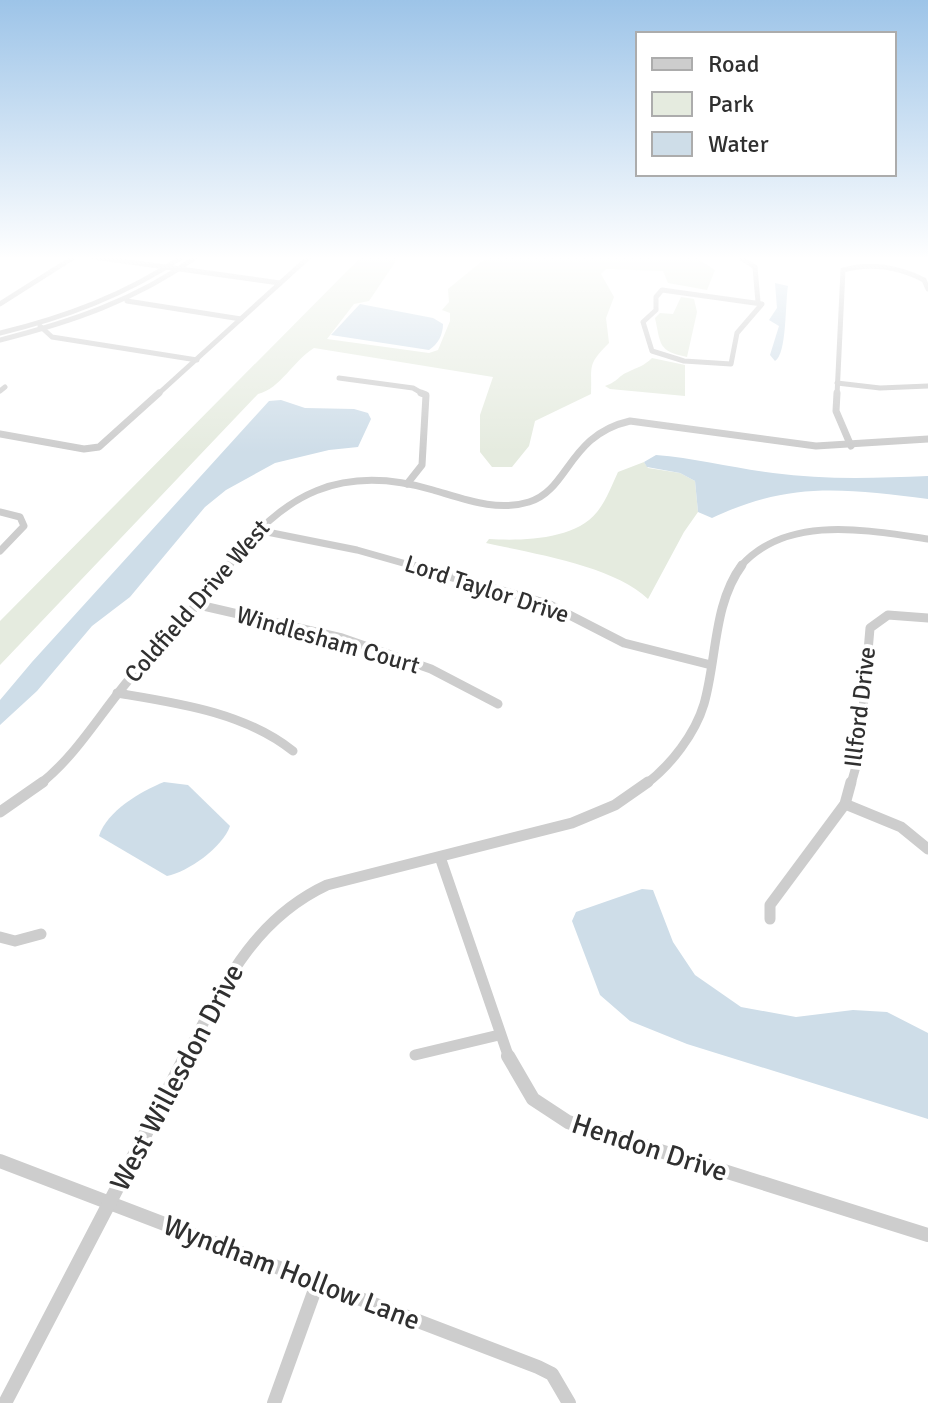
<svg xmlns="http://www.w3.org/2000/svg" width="928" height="1403" viewBox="0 0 928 1403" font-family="Signika,sans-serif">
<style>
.green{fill:#e5ebdf}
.water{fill:#cedde8}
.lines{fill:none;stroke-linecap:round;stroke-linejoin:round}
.street-far4{stroke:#cdcdcd;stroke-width:5}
.street-far3{stroke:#cdcdcd;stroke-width:7}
.street-far2{stroke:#cdcdcd;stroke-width:9}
.street-far1{stroke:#cdcdcd;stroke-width:11}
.street{stroke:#cdcdcd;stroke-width:14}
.labels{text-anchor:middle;stroke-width:8;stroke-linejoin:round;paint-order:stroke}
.street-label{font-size:24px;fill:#303030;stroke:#fff}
.near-street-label{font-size:28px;fill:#303030;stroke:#fff}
</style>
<rect width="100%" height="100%" fill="#fff"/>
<!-- green -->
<g class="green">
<path d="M361 257 398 258 369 301 354 304 327 339 429 353 438 350 450 321V313L442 310 449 302 448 289 487 257H652L661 260 695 257 715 270 707 290 668 283 663 271 606 269 601 274 614 297 606 318 609 343C587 365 592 365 591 394L535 421 529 446 512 467H492L480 452V415L493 377 314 348C294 360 280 389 258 394L0 665V621Z"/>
<path d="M681 297 694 299 697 312 687 357C658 351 661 345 655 318L660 313 673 314Z"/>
<path d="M652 358 685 365V396L610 389 605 386C619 381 618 376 628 372 638 367 644 366 652 358Z"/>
<path d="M644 462 648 468 680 473 695 481 698 512 684 532 648 599C615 566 531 553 486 543L489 539C521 541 575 540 597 512 606 501 612 485 618 472Z"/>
</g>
<!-- water -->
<g class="water">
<path d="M775 283 788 286C785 303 787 354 775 361L770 355 779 326 769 320 777 308Z"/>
<path d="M360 304 433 318 443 324C443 335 438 344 429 350L331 335Z"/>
<polygon points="281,400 305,408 354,409 368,413 371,419 358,447 329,450 275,463 226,490 205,507 130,597 92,626 37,691 0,725 0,700 32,662 269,401"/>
<path d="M656 455C695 458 733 468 773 473 824 480 877 478 928 476V499C845 489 790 481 712 518L698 512 695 481 680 473 647 467 644 462Z"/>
<path d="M164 782 188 785 230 826C223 847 188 872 167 876L99 836C107 811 141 791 164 782Z"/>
<polygon points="642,889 653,890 673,942 695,975 741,1007 796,1017 853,1010 887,1012 928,1033 928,1119 687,1044 630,1021 600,995 572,921 576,912"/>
</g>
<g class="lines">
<!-- street-far4 -->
<g class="street-far4">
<polyline points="94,257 280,283"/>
<polyline points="739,257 755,267 758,302"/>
<polygon points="662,290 762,304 737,333 731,364 684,361 652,351 643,322 656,310 656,297"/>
<polyline points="127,301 241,319"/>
<polyline points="0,304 74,257"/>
<polyline points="40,326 52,337 197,360"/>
<path d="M0 333C66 317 125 295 182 257"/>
<path d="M0 340C71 322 136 300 196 257"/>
<polyline points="339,378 413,388 425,395"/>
<polyline points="837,383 880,388 928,386"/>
<polyline points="0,391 5,387"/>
<polyline points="157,395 309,257"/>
<path d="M837 395 843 270C870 262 899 267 924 280L928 289"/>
</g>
<!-- street-far3 -->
<g class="street-far3">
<polyline points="837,393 836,411 851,446"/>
<polyline points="0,434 84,449 99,447 159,393"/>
<polyline points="407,484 422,465 426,395 421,393"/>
<polyline points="0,512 20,517 24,526 0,551"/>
<polyline points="257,530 357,550 417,567"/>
<path d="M228 567C282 493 342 463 433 490 464 499 497 512 529 502 569 490 568 435 630 421L816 446 928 439"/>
<path d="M740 567C786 514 866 530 928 539"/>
</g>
<!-- street-far2 -->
<g class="street-far2">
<polyline points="410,565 548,604 624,643 711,665"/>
<polyline points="199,605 342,638 431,669 498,704"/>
<path d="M117 693C177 703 244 712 293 751"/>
<path d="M40 784C77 755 101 712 132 676 165 637 198 608 229 565"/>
<path d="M646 784C671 765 695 734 704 704 717 659 713 604 742 565"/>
<polyline points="851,784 859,756 870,628 888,615 928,618"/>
</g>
<!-- street-far1 -->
<g class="street-far1">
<polyline points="845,804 901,827 928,849"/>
<polyline points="0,812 43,782"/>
<polyline points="440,857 509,1058"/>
<polyline points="770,919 770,905 845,804 851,782"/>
<polyline points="0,937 15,941 41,934"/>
<polyline points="415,1055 499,1035"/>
<path d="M185 1058C222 988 252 920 327 885L572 823 615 805 648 782"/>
</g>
<!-- street -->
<g class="street">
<polyline points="508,1056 533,1099 568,1122 928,1235"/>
<polyline points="0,1161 538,1367 552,1374 569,1403"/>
<polyline points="5,1403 186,1056"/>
<polyline points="274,1403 318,1281"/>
</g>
</g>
<!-- sky -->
<linearGradient id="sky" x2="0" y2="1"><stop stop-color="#9dc4e8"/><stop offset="0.57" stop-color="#fff"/><stop offset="1" stop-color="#fff" stop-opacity="0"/></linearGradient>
<rect width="928" height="453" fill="url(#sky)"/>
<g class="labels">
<!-- street labels -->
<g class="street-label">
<text transform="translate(487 589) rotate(18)" y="8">Lord Taylor Drive</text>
<text transform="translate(197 601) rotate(-49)" y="8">Coldfield Drive West</text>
<text transform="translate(328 640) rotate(16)" y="8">Windlesham Court</text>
<text transform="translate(860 707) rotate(-83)" y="8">Illford Drive</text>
</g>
<!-- near-street labels -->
<g class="near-street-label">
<text transform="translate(176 1077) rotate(-62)" y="10">West Willesdon Drive</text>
<text transform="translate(650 1147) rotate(18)" y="10">Hendon Drive</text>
<text transform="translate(292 1272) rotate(21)" y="10">Wyndham Hollow Lane</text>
</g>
</g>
<!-- legend -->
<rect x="636" y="32" width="260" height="144" fill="#ffffff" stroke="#acacac" stroke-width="2"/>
<rect x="652" y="58" width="40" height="12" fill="#cdcdcd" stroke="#acacac" stroke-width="2"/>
<text x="708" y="72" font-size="24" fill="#303030">Road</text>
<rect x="652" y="92" width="40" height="24" fill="#e5ebdf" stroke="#acacac" stroke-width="2"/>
<text x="708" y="112" font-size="24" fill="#303030">Park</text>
<rect x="652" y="132" width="40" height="24" fill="#cedde8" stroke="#acacac" stroke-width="2"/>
<text x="708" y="152" font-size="24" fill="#303030">Water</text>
</svg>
